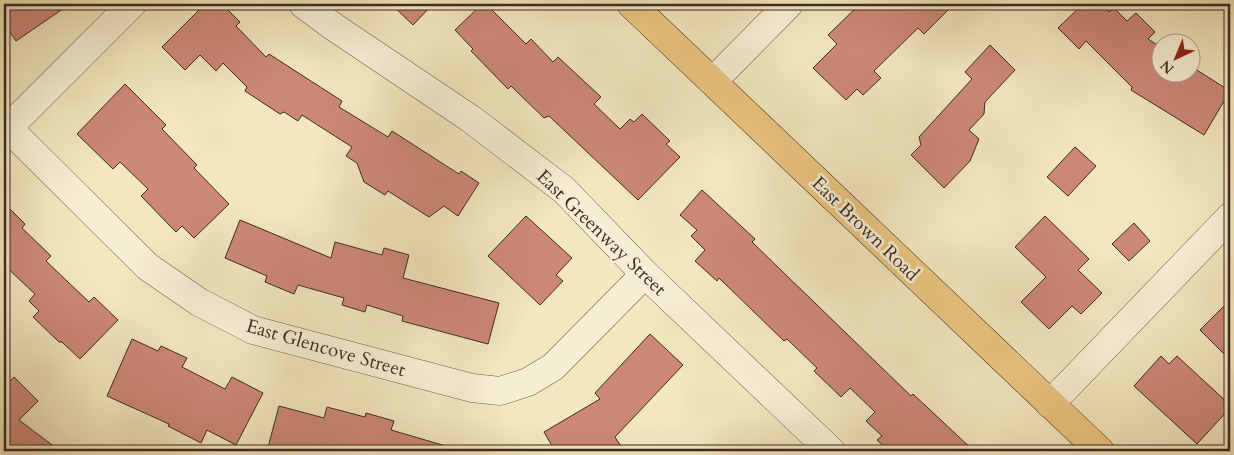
<svg xmlns="http://www.w3.org/2000/svg" width="1234" height="455" viewBox="0 0 1234 455" font-family="Cardo,serif">
<style>
.building{fill:#cd8878;stroke:#3c2b22}
.lines{fill:none;stroke-linecap:round;stroke-linejoin:round}
.minor-casing{stroke:#6a5a49;stroke-width:29}
.major-casing{stroke:#3c2b22;stroke-width:29}
.minor{stroke:#f7efd5;stroke-width:28}
.major{stroke:#eac47f;stroke-width:28}
.labels{text-anchor:middle;stroke-width:5;stroke-linejoin:round;paint-order:stroke}
.street-label{font-size:19px;fill:#3c2b22;stroke:#f7efd5}
</style>
<rect width="100%" height="100%" fill="#f3e7be"/>
<filter id="stains"><feTurbulence type="fractalNoise" baseFrequency=".004" numOctaves="4"/><feColorMatrix values="0 0 0 0 .2 0 0 0 0 .09 0 0 0 0 .02 0 0 0 .5 -.17"/></filter>
<radialGradient id="worn" r=".72"><stop offset=".6" stop-color="#630" stop-opacity="0"/><stop offset="1" stop-color="#630" stop-opacity=".3"/></radialGradient>
<!-- building -->
<g class="building">
<polygon points="4,4 70,4 16,41 4,23"/>
<polygon points="205,4 222,4 240,22 236,26 266,57 269,54 342,101 339,107 388,137 392,131 459,174 461,171 479,183 458,216 444,206 429,217 388,191 385,195 364,182 357,163 346,156 352,147 302,115 298,121 284,112 280,114 245,91 247,87 223,63 216,71 200,55 185,70 162,47"/>
<polygon points="391,4 433,4 413,25"/>
<polygon points="482,4 486,4 526,44 531,39 553,62 558,57 601,97 594,104 620,129 630,119 634,122 642,114 670,141 666,144 680,157 638,200 549,116 544,118 511,86 508,89 471,51 473,49 455,30"/>
<polygon points="860,4 954,4 924,34 918,28 874,71 881,78 863,95 857,89 846,100 813,68 837,44 828,35"/>
<polygon points="1083,4 1101,4 1109,12 1114,8 1127,21 1136,13 1155,32 1148,39 1162,48 1162,72 1192,72 1192,67 1230,91 1204,135 1131,90 1132,87 1086,41 1079,49 1058,28"/>
<polygon points="990,45 1015,70 985,102 984,114 969,130 979,139 970,161 944,188 911,155 921,145 919,137 972,79 965,72"/>
<polygon points="125,84 166,125 162,129 197,165 194,168 229,204 194,238 182,226 176,232 141,196 148,189 120,162 113,169 77,134"/>
<polygon points="1075,147 1096,166 1068,196 1047,177"/>
<polygon points="702,190 755,239 752,242 911,396 913,394 974,451 889,451 877,440 882,436 866,421 875,412 850,388 841,397 814,371 817,368 787,339 784,341 719,278 717,281 695,261 705,250 691,236 697,230 680,215"/>
<polygon points="4,203 25,224 22,228 51,256 46,261 89,302 94,297 118,320 80,359 62,342 59,342 33,317 39,311 29,301 35,294 4,265"/>
<polygon points="526,216 572,258 556,275 563,281 540,305 488,256"/>
<polygon points="1045,216 1089,259 1078,270 1102,293 1081,314 1072,306 1049,329 1021,302 1046,277 1015,247"/>
<polygon points="240,220 331,258 335,242 382,255 384,248 409,255 403,278 499,303 488,344 402,321 403,316 367,305 365,312 342,305 344,298 298,285 294,294 265,282 267,276 225,258"/>
<polygon points="1134,223 1150,241 1129,261 1112,244"/>
<polygon points="1230,300 1230,360 1200,330"/>
<polygon points="650,334 683,365 615,437 624,451 555,451 544,432 600,399 595,393"/>
<polygon points="132,339 158,351 161,346 187,358 182,367 225,389 232,377 263,393 236,445 207,430 201,443 168,426 169,424 107,396"/>
<polygon points="1161,356 1169,364 1177,356 1230,405 1230,408 1197,444 1134,386"/>
<polygon points="14,377 38,401 19,420 60,451 4,451 4,387"/>
<polygon points="279,406 324,418 327,407 365,417 366,413 394,421 391,430 446,446 445,451 267,451"/>
</g>
<g class="lines">
<!-- minor casing -->
<g class="minor-casing">
<g id="minor">
<polyline points="303,4 334,27 471,119 564,190 645,274 831,451"/>
<polyline points="713,81 789,4"/>
<polyline points="4,124 148,267 199,302 253,330 472,388 500,391 528,382 553,367 645,274"/>
<polyline points="4,132 132,4"/>
<polyline points="1050,404 1230,217"/>
</g>
</g>
<!-- major casing -->
<g class="major-casing">
<polyline id="major" points="631,4 1100,451"/>
</g>
<!-- minor -->
<use href="#minor" class="minor"/>
<!-- major -->
<use href="#major" class="major"/>
</g>
<g class="labels">
<!-- street labels -->
<g class="street-label">
<text transform="translate(866 228) rotate(44)" y="7">East Brown Road</text>
<text transform="translate(602 232) rotate(44)" y="7">East Greenway Street</text>
<text transform="translate(326 347) rotate(16)" y="7">East Glencove Street</text>
</g>
</g>
<!-- margin -->
<rect width="1234" height="455" fill="none" stroke="#f3e7be" stroke-width="20"/>
<rect x="5" y="5" width="1224" height="445" fill="none" stroke="#3c2b22" stroke-width="2.5"/>
<rect x="10" y="10" width="1214" height="435" fill="none" stroke="#3c2b22"/>
<!-- north arrow -->
<g transform="translate(1176 58) rotate(224)"><circle r="24" fill="#f7efd5" stroke="#aca18d"/>
<path d="M0-4L9 19L0 12L-9 19Z" fill="#8f2418"/>
<text y="-8" font-size="14" font-weight="bold" text-anchor="middle" fill="#3c2b22">N</text>
</g>
<rect width="100%" height="100%" filter="url(#stains)"/>
<rect width="100%" height="100%" fill="url(#worn)"/>
</svg>
